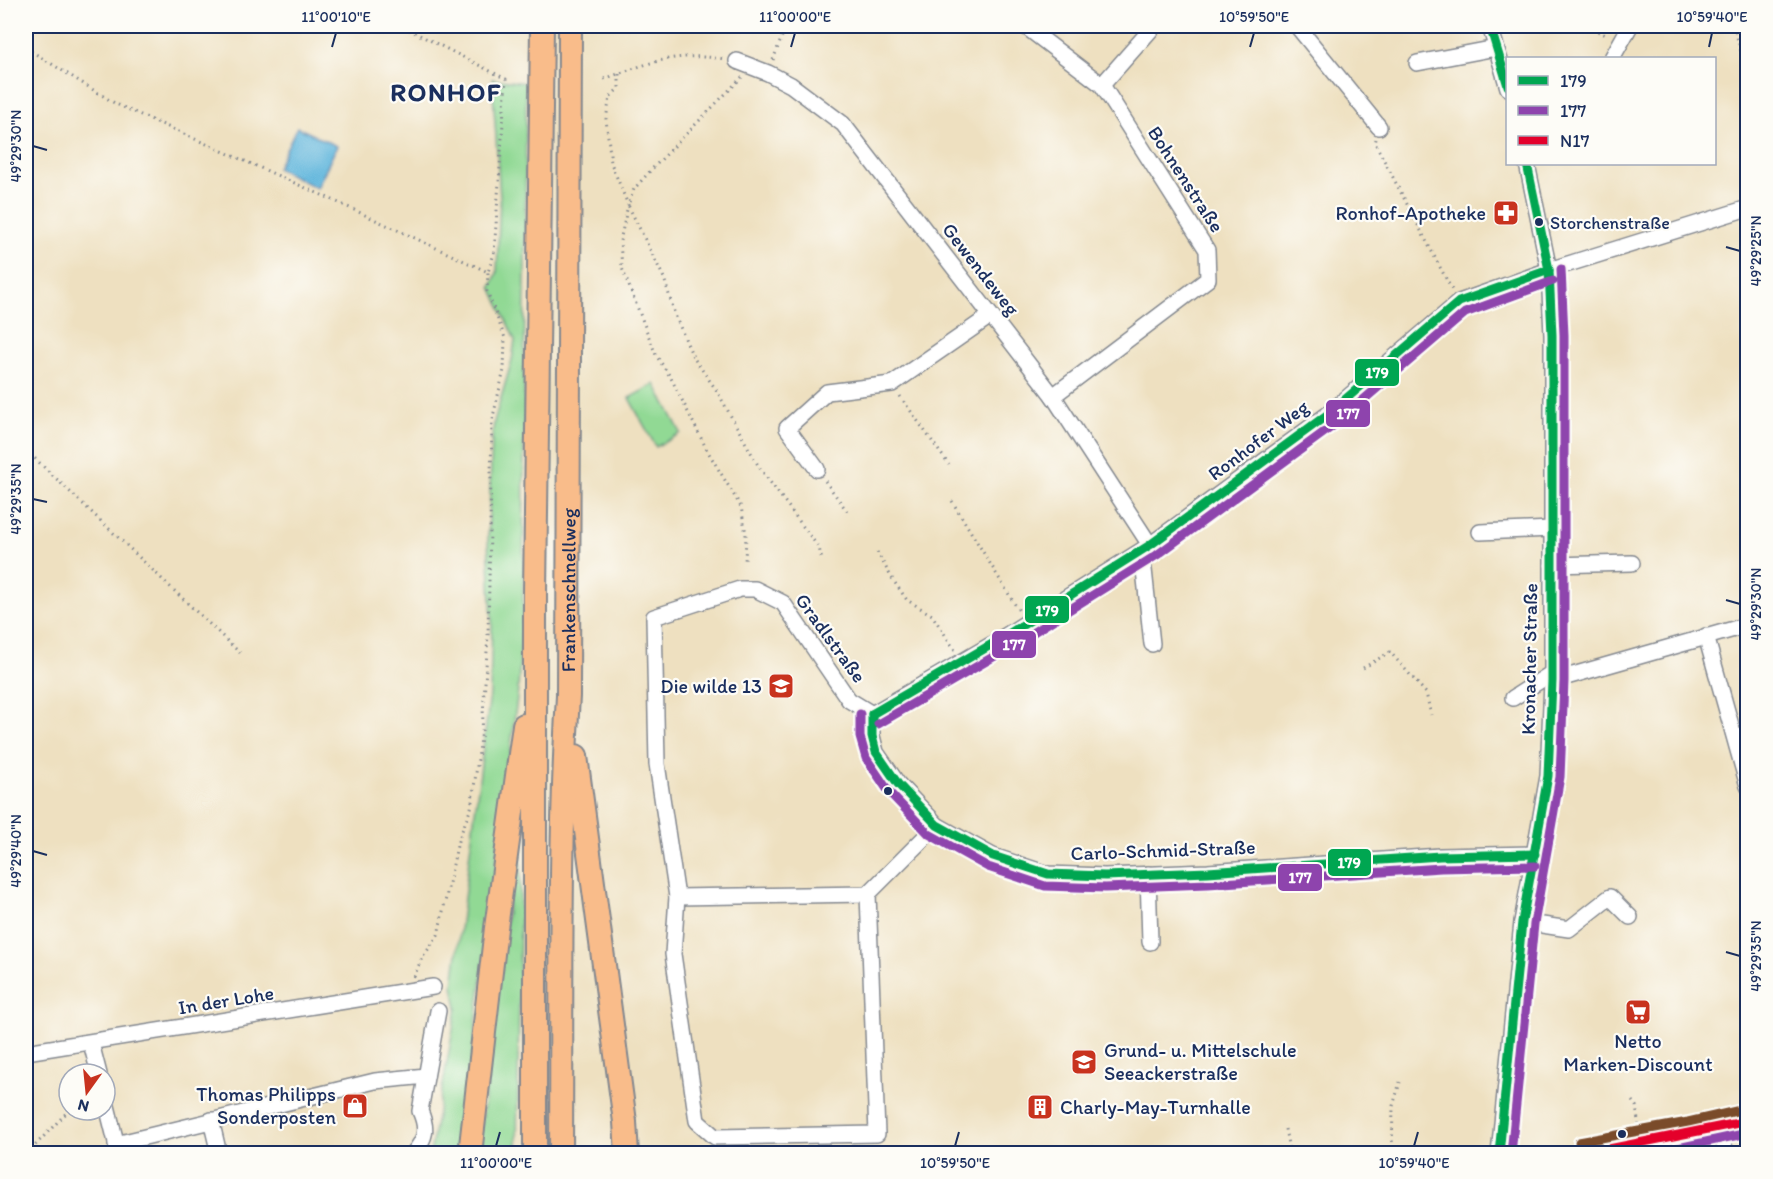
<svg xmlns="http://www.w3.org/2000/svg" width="1773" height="1179" viewBox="0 0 1773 1179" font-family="Itim,sans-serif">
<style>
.green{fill:#91d994;stroke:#568479;stroke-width:1.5}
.water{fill:#5fb5dc;stroke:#3d729d;stroke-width:1.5}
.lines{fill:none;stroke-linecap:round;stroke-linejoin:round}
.minor-casing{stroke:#84888f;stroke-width:18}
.major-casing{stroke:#84888f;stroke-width:22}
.highway-casing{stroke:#84888f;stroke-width:26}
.path{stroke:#84888f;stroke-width:3;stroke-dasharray:1.5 4.5;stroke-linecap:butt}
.minor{stroke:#fff;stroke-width:15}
.major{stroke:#f9bc8a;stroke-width:20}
.highway{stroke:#f9bc8a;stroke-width:22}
.bus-1-casing{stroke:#fdfcf7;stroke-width:14}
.bus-2-casing{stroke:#fdfcf7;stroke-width:14}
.bus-3-casing{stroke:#fdfcf7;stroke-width:14}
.bus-4-casing{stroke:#fdfcf7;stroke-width:14}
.bus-1{stroke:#00a651;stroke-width:9}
.bus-2{stroke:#8e44ad;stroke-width:9}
.bus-3{stroke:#e4002b;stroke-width:9}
.bus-4{stroke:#7a4b2a;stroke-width:9}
.ticks{fill:none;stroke:#1b2f5e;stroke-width:2}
.bus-dot{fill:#1b2f5e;stroke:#fdfcf7;stroke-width:2}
.labels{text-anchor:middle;stroke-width:4.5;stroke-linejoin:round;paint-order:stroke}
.bus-label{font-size:18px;fill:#1b2f5e;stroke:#fdfcf7;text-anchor:start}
.street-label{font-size:20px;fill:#1b2f5e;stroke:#fdfcf7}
.poi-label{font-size:20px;fill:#1b2f5e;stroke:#fdfcf7;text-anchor:end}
.district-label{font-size:26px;font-weight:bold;letter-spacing:1.5px;fill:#1b2f5e;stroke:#fdfcf7}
.line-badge{stroke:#fdfcf7;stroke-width:2}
.badge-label{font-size:16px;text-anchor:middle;font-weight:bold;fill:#fff}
.neatline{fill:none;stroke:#1b2f5e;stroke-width:2}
.ticks-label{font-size:15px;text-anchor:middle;fill:#1b2f5e}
</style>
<rect width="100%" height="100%" fill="#fdfcf7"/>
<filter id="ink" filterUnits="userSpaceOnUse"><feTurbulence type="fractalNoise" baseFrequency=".0167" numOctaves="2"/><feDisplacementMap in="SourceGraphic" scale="12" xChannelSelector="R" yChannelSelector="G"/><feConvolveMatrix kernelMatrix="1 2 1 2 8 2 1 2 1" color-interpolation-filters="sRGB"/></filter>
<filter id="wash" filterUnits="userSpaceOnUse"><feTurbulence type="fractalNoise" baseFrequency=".008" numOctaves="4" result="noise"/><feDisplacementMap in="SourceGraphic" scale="24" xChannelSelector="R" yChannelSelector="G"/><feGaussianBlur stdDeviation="1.35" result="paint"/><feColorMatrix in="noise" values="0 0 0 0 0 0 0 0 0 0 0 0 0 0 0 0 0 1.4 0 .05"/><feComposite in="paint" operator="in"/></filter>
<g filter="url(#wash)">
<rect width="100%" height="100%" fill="#eee0c0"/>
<!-- green -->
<g class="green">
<polygon points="492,79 526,83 523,607 518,690 461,1143 456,1153 430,1154 457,1008 453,985 490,694 492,624 488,539 492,440 494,422 512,360 515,340 491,287 497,273 500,197"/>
<polygon points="655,384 681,433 656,447 629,398"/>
<polygon points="516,837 521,838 517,1153 478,1154"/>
</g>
<!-- water -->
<polygon class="water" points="297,127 337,146 317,188 277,168"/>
</g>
<g filter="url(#ink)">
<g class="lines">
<!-- minor casing -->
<g class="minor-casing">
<g id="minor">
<polyline points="1025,26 1102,85 1207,250 1208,279 1053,396"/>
<polyline points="1297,26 1379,127"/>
<polyline points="1490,26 1508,88"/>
<polyline points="1612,58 1630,26"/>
<polyline points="737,61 768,73 791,85 843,124 1053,396 1150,545"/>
<polyline points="1417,63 1496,48"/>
<polyline points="1102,85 1154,26"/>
<polyline points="817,469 787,428 827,392 892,384 990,316"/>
<polyline points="1480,532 1552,529"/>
<polyline points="1142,551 1152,644"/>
<polyline points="1552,565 1632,563"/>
<polyline points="1706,636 1748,786"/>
<polyline points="1552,681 1748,625"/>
<polyline points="1513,698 1552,673"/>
<polyline points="872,714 994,643 1150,545 1327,415 1459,302 1549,270 1748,208"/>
<polyline points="872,714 872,736 876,752 898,784 937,825 993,856 1048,874 1105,876 1208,872 1440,856 1535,854"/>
<polyline points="1148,874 1150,942"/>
<polyline points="868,894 877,1134 715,1137 697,1121 673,954 677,897 657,764 654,617 740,589 755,589 783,603 849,700 872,714"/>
<polyline points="677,897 868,894 937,825"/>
<polyline points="1522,922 1569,929 1610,897 1630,917"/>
<polyline points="91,1043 99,1074"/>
<polyline points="26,1052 433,987"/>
<polyline points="105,1098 119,1154"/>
<polyline points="211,1120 219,1154"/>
<polyline points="1720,1127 1726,1154"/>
<polyline points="116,1144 375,1081 426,1076"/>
<path d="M413 1154C426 1138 428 1129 420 1111L438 1011"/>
<polyline points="1499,1154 1522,922 1548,776 1552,681 1552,335 1549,270 1527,164"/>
</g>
</g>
<!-- major casing -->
<g class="major-casing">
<polyline id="major" points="1581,1154 1690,1134 1748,1121"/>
</g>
<!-- highway casing -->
<g class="highway-casing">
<g id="highway">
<polyline points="576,756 625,1122 627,1154"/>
<polyline points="470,1154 496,928 524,725"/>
<polyline points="535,1154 535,594 542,26"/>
<path id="s1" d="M561 1154C562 1001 559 848 568 696L570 26"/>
</g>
</g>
<!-- path -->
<g class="path">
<polyline points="1587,26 1608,36"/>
<polyline points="1734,26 1745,66"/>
<polyline points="26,48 116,104 324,196 488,272 494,254 506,79 402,26"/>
<polyline points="773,60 786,26"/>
<polyline points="619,74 619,88 610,97 606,119 611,163 628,205 620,241 622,268 656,355 671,378 707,450 741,507 746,534 745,563"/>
<polyline points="742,77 651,170 634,189 628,205 664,278 675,315 693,357 717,391 759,467 819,548 822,560"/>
<path d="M604 79C651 62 674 52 725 59"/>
<polyline points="1376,139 1375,143 1452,290"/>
<polyline points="900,396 949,465"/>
<polyline points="26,450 240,653"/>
<polyline points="825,481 847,511"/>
<polyline points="952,501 1019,611"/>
<polyline points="877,552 893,580 907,600 932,615 955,650"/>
<polyline points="1363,668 1390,652 1426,693 1431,715"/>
<polyline points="414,977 421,960 438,935 458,841 471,808 482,731 488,635 492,421 504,370 505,338 487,291 488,272"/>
<polyline points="1632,1101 1636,1106 1639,1128"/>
<polyline points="1285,1129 1290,1154"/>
<polyline points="27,1154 69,1110"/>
<polyline points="1392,1154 1393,1106 1400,1082"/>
</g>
<!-- minor -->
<use href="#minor" class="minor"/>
<!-- major -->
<use href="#major" class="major"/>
<!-- highway -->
<use href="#highway" class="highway"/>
<!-- bus-1 casing -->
<g class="bus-1-casing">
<g id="bus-1">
<polyline points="1490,26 1508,86"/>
<polyline points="872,714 994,643 1150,545 1327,415 1459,302 1549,270"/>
<polyline points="872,714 872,736 876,752 898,784 937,825 993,856 1048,874 1105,876 1208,872 1440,856 1535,854"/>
<polyline points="1499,1154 1522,922 1548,776 1552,681 1552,335 1549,270 1527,164"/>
</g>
</g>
<!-- bus-2 casing -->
<g class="bus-2-casing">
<g id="bus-2">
<polyline points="860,714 860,737 866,758 889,792 929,834 988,867 1045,886 1105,888 1208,884 1441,868 1535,866"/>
<polyline points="878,724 1000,653 1157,555 1334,425 1465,313 1553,281"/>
<polyline points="1511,1154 1534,924 1560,777 1564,681 1564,335 1561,269"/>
<polyline points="1650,1154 1748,1133"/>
</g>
</g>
<!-- bus-3 casing -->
<g class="bus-3-casing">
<polyline id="bus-3" points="1584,1154 1748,1121"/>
</g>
<!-- bus-4 casing -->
<g class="bus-4-casing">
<polyline id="bus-4" points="1579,1142 1688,1122 1745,1109"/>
</g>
<!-- bus-1 -->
<use href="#bus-1" class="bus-1"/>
<!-- bus-2 -->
<use href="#bus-2" class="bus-2"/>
<!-- bus-3 -->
<use href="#bus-3" class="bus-3"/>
<!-- bus-4 -->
<use href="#bus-4" class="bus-4"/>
</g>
</g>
<!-- ticks -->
<path class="ticks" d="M332 47 336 33M791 47 795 33M1250 47 1254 33M1709 47 1712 33M33 146 47 150M1726 247 1740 251M33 499 47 502M1726 600 1740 604M33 851 47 855M1726 952 1740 956M496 1146 500 1132M955 1146 959 1132M1414 1146 1418 1132"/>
<!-- icons -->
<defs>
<g id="pharmacy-square" transform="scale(1.35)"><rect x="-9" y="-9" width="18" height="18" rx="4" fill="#c8321e" stroke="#fdfcf7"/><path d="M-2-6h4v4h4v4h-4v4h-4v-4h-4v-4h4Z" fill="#fff"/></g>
<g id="school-square" transform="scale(1.35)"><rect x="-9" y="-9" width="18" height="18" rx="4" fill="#c8321e" stroke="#fdfcf7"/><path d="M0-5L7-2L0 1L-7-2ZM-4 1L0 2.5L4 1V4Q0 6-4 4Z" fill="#fff"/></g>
<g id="supermarket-square" transform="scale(1.35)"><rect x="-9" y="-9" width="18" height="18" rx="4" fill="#c8321e" stroke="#fdfcf7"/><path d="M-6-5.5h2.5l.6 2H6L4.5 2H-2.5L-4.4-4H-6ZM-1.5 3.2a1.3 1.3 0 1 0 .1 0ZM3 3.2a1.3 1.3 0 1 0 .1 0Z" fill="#fff"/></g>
<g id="shop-square" transform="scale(1.35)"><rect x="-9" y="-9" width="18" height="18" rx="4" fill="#c8321e" stroke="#fdfcf7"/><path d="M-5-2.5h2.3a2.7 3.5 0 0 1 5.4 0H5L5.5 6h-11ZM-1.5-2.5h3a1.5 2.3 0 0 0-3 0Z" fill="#fff"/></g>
<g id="building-square" transform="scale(1.35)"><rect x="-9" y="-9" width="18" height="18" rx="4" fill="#c8321e" stroke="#fdfcf7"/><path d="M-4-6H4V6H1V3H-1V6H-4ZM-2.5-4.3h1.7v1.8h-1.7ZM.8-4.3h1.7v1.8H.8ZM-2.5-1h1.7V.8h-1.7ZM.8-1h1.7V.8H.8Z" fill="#fff"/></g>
</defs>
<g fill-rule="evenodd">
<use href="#pharmacy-square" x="1506" y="213"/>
<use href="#school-square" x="781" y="686"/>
<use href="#supermarket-square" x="1638" y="1012"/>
<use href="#school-square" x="1084" y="1062"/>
<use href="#shop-square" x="355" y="1106"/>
<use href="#building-square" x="1040" y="1107"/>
</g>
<!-- markers -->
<g class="bus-dot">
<circle cx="1539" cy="222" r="5"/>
<circle cx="888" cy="791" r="5"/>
<circle cx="1622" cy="1134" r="5"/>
</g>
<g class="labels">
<!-- bus labels -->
<g class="bus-label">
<text x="1550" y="229">Storchenstraße</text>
</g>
<!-- street labels -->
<g class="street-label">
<text transform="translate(1186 179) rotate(57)" y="7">Bohnenstraße</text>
<text transform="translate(981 269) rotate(52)" y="7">Gewendeweg</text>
<text transform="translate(1258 440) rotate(-37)" y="7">Ronhofer Weg</text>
<text dy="7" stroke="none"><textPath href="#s1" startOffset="564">Frankenschnellweg</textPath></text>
<text transform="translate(831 638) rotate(54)" y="7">Gradlstraße</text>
<text transform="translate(1529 659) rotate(-89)" y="7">Kronacher Straße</text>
<text transform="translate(1163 850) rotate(-2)" y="7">Carlo-Schmid-Straße</text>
<text transform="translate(226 1000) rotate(-9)" y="7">In der Lohe</text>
</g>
<!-- poi labels -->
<g class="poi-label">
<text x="1486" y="220">Ronhof-Apotheke</text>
<text x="762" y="693">Die wilde 13</text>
<text x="1638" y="1048" text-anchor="middle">Netto<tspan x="1638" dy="23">Marken-Discount</tspan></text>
<text x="1104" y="1057" text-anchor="start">Grund- u. Mittelschule<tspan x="1104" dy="23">Seeackerstraße</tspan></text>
<text x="336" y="1101">Thomas Philipps<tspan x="336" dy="23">Sonderposten</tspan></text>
<text x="1060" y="1114" text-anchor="start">Charly-May-Turnhalle</text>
</g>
<!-- district labels -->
<g class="district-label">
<text x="446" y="101">RONHOF</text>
</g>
</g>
<g class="line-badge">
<rect x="1354" y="358" width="46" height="29" rx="6" fill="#00a651"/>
<rect x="1325" y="399" width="46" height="29" rx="6" fill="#8e44ad"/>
<rect x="1024" y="595" width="46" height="29" rx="6" fill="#00a651"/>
<rect x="991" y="630" width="46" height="29" rx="6" fill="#8e44ad"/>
<rect x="1327" y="848" width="45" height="29" rx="6" fill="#00a651"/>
<rect x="1277" y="863" width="46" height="29" rx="6" fill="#8e44ad"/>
</g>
<g class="badge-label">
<text x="1377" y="378">179</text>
<text x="1348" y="419">177</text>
<text x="1047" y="616">179</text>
<text x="1014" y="650">177</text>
<text x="1349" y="868">179</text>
<text x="1300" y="883">177</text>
</g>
<!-- margin -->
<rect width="1773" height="1179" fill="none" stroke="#fdfcf7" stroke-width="66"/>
<!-- legend -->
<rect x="1506" y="57" width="210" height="108" fill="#fdfcf7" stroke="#a3aaba" stroke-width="1.5"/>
<rect x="1518" y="76" width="30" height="9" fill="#00a651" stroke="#a3aaba" stroke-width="1.5"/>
<text x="1560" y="87" font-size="18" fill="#1b2f5e">179</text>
<rect x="1518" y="106" width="30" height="9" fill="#8e44ad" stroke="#a3aaba" stroke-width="1.5"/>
<text x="1560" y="117" font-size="18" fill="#1b2f5e">177</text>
<rect x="1518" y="136" width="30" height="9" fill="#e4002b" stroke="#a3aaba" stroke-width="1.5"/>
<text x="1560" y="147" font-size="18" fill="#1b2f5e">N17</text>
<!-- north arrow -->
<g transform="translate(87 1092) rotate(195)"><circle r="28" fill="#fdfcf7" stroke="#a3aaba" stroke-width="1.5"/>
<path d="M0-4.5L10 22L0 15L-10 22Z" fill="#c8321e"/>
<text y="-9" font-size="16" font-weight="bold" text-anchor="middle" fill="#1b2f5e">N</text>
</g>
<rect x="33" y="33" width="1707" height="1113" class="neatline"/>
<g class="ticks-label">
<text x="336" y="22">11°00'10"E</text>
<text x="795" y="22">11°00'00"E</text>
<text x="1254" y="22">10°59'50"E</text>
<text x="1712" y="22">10°59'40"E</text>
<text transform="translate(16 146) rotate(-90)" y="5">49°29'30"N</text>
<text transform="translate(1756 251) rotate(-90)" y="5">49°29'25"N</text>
<text transform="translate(16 499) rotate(-90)" y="5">49°29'35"N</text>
<text transform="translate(1756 604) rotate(-90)" y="5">49°29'30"N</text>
<text transform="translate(16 851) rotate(-90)" y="5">49°29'40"N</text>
<text transform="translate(1756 956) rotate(-90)" y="5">49°29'35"N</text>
<text x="496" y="1168">11°00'00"E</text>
<text x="955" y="1168">10°59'50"E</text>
<text x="1414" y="1168">10°59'40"E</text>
</g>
</svg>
